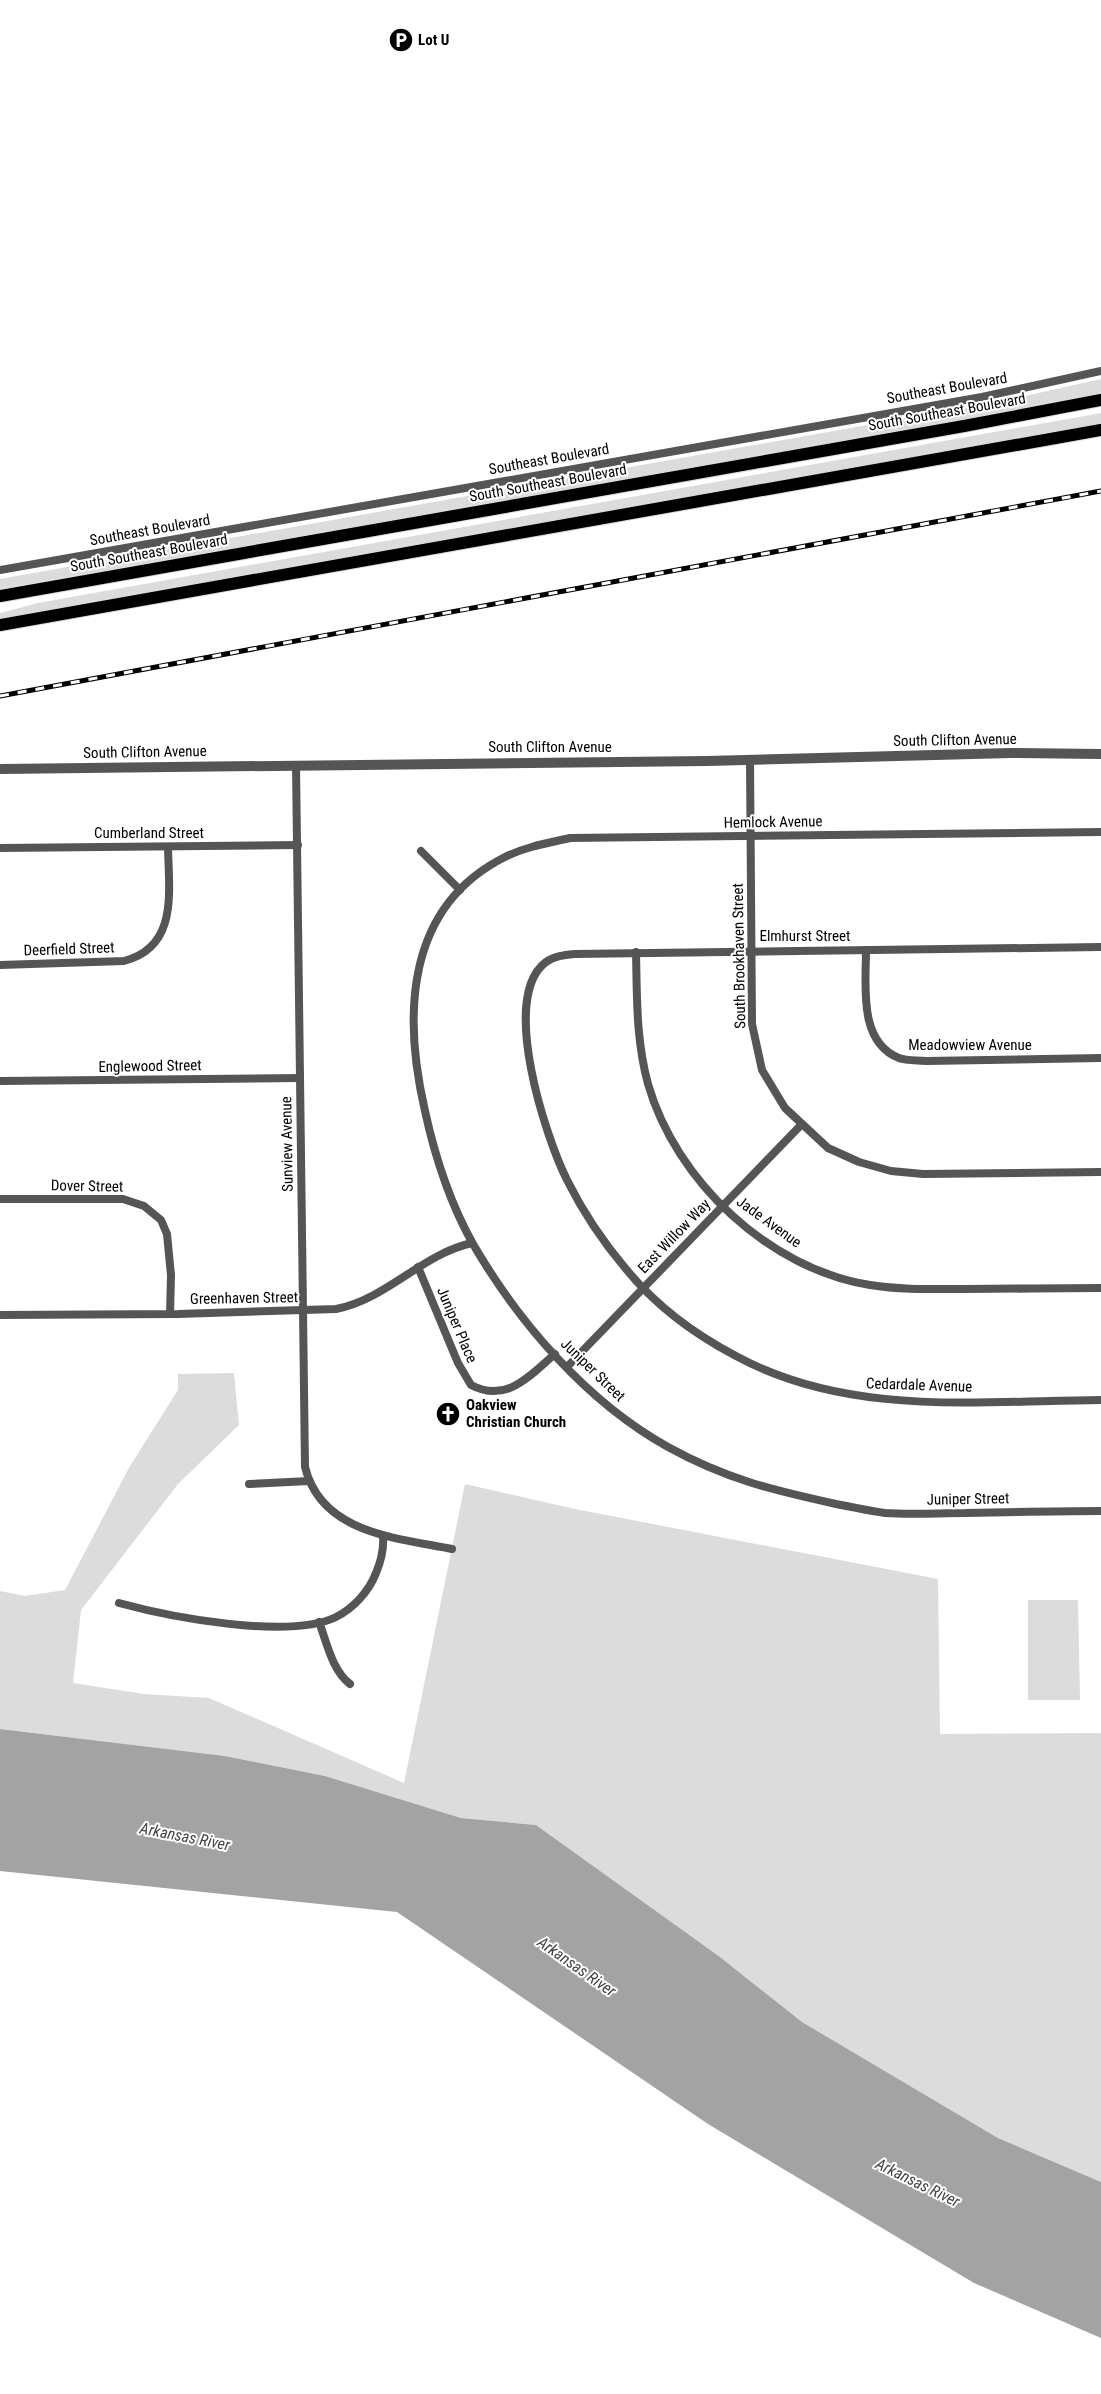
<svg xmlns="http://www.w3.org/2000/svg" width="1101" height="2394" viewBox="0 0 1101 2394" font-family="'Roboto Condensed',sans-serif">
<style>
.green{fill:#dcdcdc}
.water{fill:#a3a3a3}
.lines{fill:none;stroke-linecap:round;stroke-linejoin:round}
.primary-casing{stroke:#dbdbdb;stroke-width:14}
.minor{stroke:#555;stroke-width:8}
.tertiary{stroke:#555;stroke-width:10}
.primary{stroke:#000;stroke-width:12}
.rail-casing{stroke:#000;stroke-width:5}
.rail{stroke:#fff;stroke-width:3;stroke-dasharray:9;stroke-linecap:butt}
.labels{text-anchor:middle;stroke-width:4;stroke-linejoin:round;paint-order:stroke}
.poi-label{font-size:15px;font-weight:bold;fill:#000;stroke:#fff;text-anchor:start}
.street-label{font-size:15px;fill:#000;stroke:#fff}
.water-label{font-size:16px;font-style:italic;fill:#444;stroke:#fff}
</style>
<rect width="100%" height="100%" fill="#fff"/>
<!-- green -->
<g class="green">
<polygon points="1101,379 1101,394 904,431 0,589 0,579 1002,401"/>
<polygon points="1101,413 1101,424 0,619 0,613 38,603"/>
<polygon points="234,1373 239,1425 178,1484 81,1610 73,1683 144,1694 209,1698 404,1783 465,1484 575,1509 938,1579 940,1734 1101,1733 1101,2182 998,2138 802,2022 720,1957 536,1825 461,1818 325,1776 225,1756 0,1729 0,1591 25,1596 65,1590 130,1466 178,1390 178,1374"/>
<polygon points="1028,1600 1078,1600 1080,1700 1028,1700"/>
</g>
<!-- water -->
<polygon class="water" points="0,1729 225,1756 325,1776 461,1818 536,1825 720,1957 802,2022 998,2138 1101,2182 1101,2338 974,2283 708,2124 397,1912 0,1871"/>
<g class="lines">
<!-- primary casing -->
<g class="primary-casing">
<g id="primary">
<polyline points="0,596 964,426 1101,400"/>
<polyline points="0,625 1101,430"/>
</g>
</g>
<!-- minor -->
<g class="minor">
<polyline points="0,570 982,397 1101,371"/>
<polyline points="750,760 752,1024 762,1070 785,1108 828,1148 859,1162 891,1171 923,1174 1101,1172"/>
<path d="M296 765 305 1467C321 1533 396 1538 452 1549"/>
<path d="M1101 832 570 838C548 843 525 847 505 857 405 907 403 1016 425 1111 435 1157 450 1203 473 1244 519 1323 587 1402 668 1447 726 1479 772 1490 836 1504 853 1507 869 1511 885 1513 911 1515 939 1513 965 1513 1010 1512 1056 1511 1101 1511"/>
<polyline points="0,848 298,845"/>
<polyline points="421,851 460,890"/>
<path d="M1101 947 575 954C565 955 554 956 546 962 499 997 546 1138 567 1180 583 1212 603 1242 626 1269 656 1306 694 1334 736 1356 848 1417 979 1401 1101 1400"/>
<path d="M866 950C866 985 858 1042 899 1058 907 1061 917 1060 926 1061L1101 1058"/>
<path d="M636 952C637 997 636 1040 648 1084 676 1181 769 1269 870 1285 901 1290 933 1289 965 1289 1010 1289 1056 1288 1101 1288"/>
<path d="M0 965 124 961C178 947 169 893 168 848"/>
<polyline points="0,1081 300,1078"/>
<polyline points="0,1199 123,1199 144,1206 161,1220 167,1234 171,1275 170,1314"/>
<path d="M418 1267 458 1363 471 1385C507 1404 530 1375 555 1354"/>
<path d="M0 1315 178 1314 336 1309C387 1299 422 1254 472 1243"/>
<polyline points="567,1367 801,1125"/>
<polyline points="249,1484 309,1481"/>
<path d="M119 1603C170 1617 289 1640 336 1617 354 1608 369 1591 376 1573 381 1561 384 1548 383 1536"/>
<path d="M319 1622C327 1643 332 1670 350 1684"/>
</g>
<!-- tertiary -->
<polyline class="tertiary" points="0,769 707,761 1011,753 1101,754"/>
<!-- primary -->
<use href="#primary" class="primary"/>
<!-- rail casing -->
<g class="rail-casing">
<polyline id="rail" points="0,696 1101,491"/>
</g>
<!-- rail -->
<use href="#rail" class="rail"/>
</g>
<!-- icons -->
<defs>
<g id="parking-disc" transform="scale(1.25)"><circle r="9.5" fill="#000" stroke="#fff"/><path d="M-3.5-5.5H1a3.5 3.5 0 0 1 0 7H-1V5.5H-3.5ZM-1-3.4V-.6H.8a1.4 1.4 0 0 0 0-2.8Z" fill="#fff"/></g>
<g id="church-disc" transform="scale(1.25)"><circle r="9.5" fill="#000" stroke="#fff"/><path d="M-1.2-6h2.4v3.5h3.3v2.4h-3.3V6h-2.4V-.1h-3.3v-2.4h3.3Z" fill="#fff"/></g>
</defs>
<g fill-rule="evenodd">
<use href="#parking-disc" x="401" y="40"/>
<use href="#church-disc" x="448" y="1414"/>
</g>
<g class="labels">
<!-- poi labels -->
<g class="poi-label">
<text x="418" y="45">Lot U</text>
<text x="466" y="1410">Oakview<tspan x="466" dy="17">Christian Church</tspan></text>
</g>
<!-- street labels -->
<g class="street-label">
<text transform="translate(947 388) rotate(-10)" y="5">Southeast Boulevard</text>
<text transform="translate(947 412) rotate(-10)" y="5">South Southeast Boulevard</text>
<text transform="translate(549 459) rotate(-10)" y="5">Southeast Boulevard</text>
<text transform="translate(548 483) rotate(-10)" y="5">South Southeast Boulevard</text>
<text transform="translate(150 530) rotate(-10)" y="5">Southeast Boulevard</text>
<text transform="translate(149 553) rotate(-10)" y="5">South Southeast Boulevard</text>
<text transform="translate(955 740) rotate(-1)" y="5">South Clifton Avenue</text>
<text x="550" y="752">South Clifton Avenue</text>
<text transform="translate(145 752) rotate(-1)" y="5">South Clifton Avenue</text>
<text transform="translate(773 822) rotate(-1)" y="5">Hemlock Avenue</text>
<text x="149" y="838">Cumberland Street</text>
<text x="805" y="941">Elmhurst Street</text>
<text transform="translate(69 949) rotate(-2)" y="5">Deerfield Street</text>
<text transform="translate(739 956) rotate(-91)" y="5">South Brookhaven Street</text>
<text x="970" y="1050">Meadowview Avenue</text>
<text transform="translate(150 1066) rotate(-1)" y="5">Englewood Street</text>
<text transform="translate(287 1144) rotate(-91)" y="5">Sunview Avenue</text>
<text transform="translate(87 1186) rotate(1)" y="5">Dover Street</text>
<text transform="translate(769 1222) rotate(36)" y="5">Jade Avenue</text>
<text transform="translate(674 1236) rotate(-46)" y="5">East Willow Way</text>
<text transform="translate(244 1298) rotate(-1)" y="5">Greenhaven Street</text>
<text transform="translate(457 1325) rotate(67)" y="5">Juniper Place</text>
<text transform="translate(593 1370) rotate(44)" y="5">Juniper Street</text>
<text transform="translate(919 1385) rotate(2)" y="5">Cedardale Avenue</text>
<text transform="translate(968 1499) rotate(-1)" y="5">Juniper Street</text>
</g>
<!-- water labels -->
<g class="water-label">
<text transform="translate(185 1836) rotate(11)" y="6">Arkansas River</text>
<text transform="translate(577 1966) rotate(35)" y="6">Arkansas River</text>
<text transform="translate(918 2182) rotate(26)" y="6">Arkansas River</text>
</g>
</g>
</svg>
